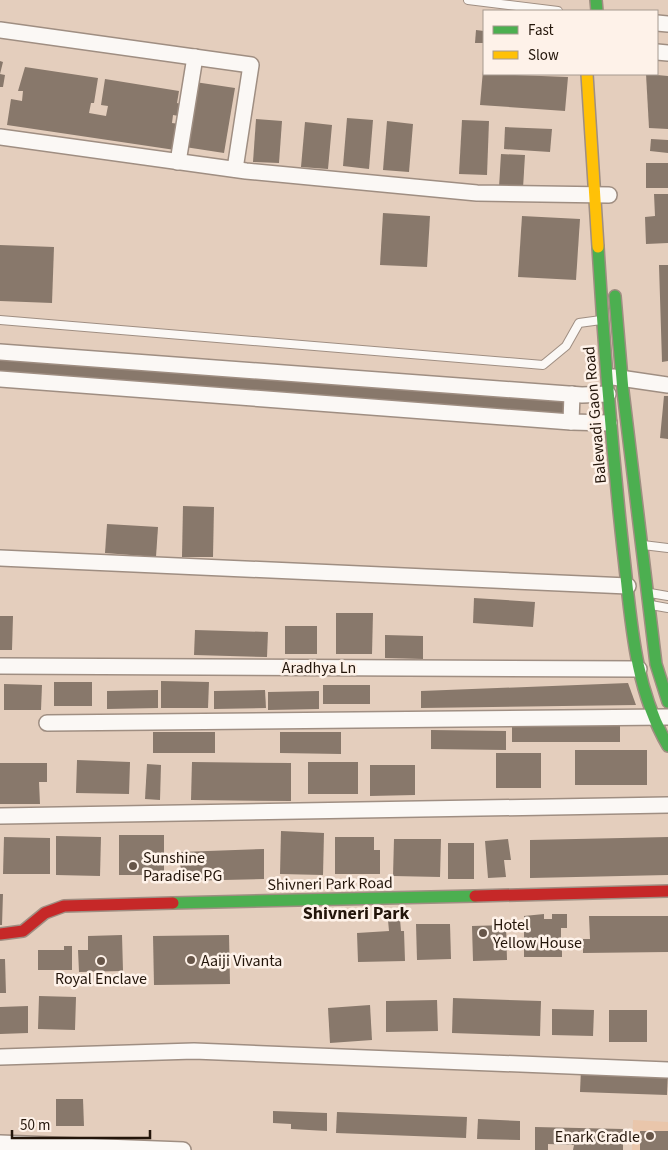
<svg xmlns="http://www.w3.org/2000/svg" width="668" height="1150" viewBox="0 0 668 1150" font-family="'Source Sans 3',sans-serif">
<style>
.built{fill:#e9c6ab}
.building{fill:#88786b}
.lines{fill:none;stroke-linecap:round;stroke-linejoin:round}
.lane-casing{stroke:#9f8e82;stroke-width:10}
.street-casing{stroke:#9f8e82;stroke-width:18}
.fast-casing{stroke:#9f8e82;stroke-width:14}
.slow-casing{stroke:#9f8e82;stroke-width:14}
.jam-casing{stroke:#9f8e82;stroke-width:14}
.lane{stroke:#fbf8f5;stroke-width:8}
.street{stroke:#fbf8f5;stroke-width:15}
.fast{stroke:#4caf50;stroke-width:11}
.slow{stroke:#ffc107;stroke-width:11}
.jam{stroke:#c62828;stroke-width:11}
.poi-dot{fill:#675649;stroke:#fef2e9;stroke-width:2}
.labels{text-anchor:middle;stroke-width:5;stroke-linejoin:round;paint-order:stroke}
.street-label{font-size:16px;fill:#23150a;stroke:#fef2e9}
.poi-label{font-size:16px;fill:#23150a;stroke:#fef2e9;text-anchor:start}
.neighbourhood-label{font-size:18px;font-weight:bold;fill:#23150a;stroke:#fef2e9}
</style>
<rect width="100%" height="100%" fill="#e4cebd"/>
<!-- built -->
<polygon class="built" points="633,1120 668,1122 668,1150 632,1150"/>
<!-- building -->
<g class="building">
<polygon points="476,30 484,31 484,43 475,43"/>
<polygon points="0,61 3,62 0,74 5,75 3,87 0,87"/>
<polygon points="25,67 98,78 94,103 91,103 89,113 106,116 108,106 101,105 105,79 179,91 177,103 181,104 179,116 173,115 172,123 180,124 175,150 7,125 11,99 22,101 23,91 18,91"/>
<polygon points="483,70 484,74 568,77 565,111 480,105"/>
<polygon points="646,74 668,76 668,129 649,128"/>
<polygon points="195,82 235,88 224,153 185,147"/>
<polygon points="347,118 373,120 369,169 343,166"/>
<polygon points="256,119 282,121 279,163 253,162"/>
<polygon points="462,120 489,121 487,175 459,174"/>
<polygon points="387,121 413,124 409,172 383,170"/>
<polygon points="305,122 332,125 328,169 301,167"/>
<polygon points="505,127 552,129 550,152 504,149"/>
<polygon points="651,139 668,140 668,153 650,151"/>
<polygon points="501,154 525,155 523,188 499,187"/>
<rect x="646" y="163" width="22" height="25"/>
<polygon points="654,194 668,194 668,243 646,244 645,217 655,216"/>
<polygon points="383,213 430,216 427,267 380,265"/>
<polygon points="522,216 580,219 576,280 518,277"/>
<polygon points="0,245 54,247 52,303 0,301"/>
<polygon points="659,265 668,265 668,361 662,362"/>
<polygon points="0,356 566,397 564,415 0,374"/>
<polygon points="664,396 668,396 668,439 660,438"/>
<polygon points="183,506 214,507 213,557 182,557"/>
<polygon points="107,524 158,527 156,557 105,553"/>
<polygon points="474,598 535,602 533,627 473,623"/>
<polygon points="336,613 373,613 372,654 336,654"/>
<polygon points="0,616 13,616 12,650 0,650"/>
<rect x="285" y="626" width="32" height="28"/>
<polygon points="195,630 268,632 267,657 194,655"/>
<polygon points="385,635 423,636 423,659 385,658"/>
<polygon points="161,681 209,682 208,708 161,708"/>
<rect x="54" y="682" width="38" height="24"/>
<polygon points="628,683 636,705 421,708 421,691"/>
<polygon points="4,684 42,685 41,710 4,710"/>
<rect x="323" y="685" width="47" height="19"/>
<polygon points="158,690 158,708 107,709 107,691"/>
<polygon points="265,690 266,708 214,709 214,691"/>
<polygon points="319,691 319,709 268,710 268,692"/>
<rect x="512" y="725" width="108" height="17"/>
<polygon points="431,730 506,731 506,750 431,749"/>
<rect x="153" y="732" width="62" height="21"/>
<polygon points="280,732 341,732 341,754 280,753"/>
<rect x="575" y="750" width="72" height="35"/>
<rect x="496" y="753" width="45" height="35"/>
<polygon points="77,760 130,762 129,794 76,793"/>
<polygon points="192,762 291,763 291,801 191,800"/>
<rect x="308" y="762" width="50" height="32"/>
<polygon points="0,763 47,763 47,782 39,782 40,804 0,804"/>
<polygon points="147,764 161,765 160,800 145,799"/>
<polygon points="370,765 415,765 415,795 370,796"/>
<polygon points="281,831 324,833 323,875 280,874"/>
<rect x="119" y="835" width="45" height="40"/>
<polygon points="56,836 101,837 100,876 56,875"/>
<polygon points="4,837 50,838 50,874 3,874"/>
<polygon points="335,837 374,837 374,850 380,850 380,874 335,874"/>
<polygon points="668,837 668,875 530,878 530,840"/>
<polygon points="394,839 441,839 440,877 393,876"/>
<polygon points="508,839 511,860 504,860 506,877 488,878 485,841"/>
<rect x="448" y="843" width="26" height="36"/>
<polygon points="264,849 264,879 181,881 180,852"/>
<polygon points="0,894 3,894 2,925 0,925"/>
<polygon points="544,914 544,919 552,919 552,914 567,914 567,928 561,928 561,938 567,938 567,950 562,949 562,957 524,957 524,916"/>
<polygon points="589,916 668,916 668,952 583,953 583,939 590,939"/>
<polygon points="400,919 401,931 404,931 405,961 358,962 357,933 389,931 388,920"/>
<polygon points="416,924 450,924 451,959 417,960"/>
<polygon points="506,925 507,960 473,961 472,926"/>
<polygon points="122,935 123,971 79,972 78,950 88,950 88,936"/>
<polygon points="229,935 230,984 154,985 153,936"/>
<polygon points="64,946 72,946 72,970 38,970 38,950 64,950"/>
<polygon points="0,959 5,959 6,993 0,993"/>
<polygon points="39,996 76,997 75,1030 38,1029"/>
<polygon points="453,998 541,1001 540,1036 452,1033"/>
<polygon points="437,1000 438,1031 386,1032 386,1001"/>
<polygon points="370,1005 372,1040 330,1043 328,1008"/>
<polygon points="28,1006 28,1033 0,1034 0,1007"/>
<polygon points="552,1009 594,1010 593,1036 552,1035"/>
<rect x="609" y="1010" width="38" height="32"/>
<polygon points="581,1069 668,1073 667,1095 580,1092"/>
<polygon points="56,1099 83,1099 84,1126 56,1126"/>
<polygon points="273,1111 327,1113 327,1131 291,1129 291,1124 273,1123"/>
<polygon points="337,1112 467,1117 466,1138 336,1133"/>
<polygon points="478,1119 520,1121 520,1140 477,1139"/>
<polygon points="535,1127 623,1129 623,1150 573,1150 574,1145 548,1144 548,1150 535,1150"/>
<rect x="640" y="1131" width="28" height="19"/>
</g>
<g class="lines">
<!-- lane casing -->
<g class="lane-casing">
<g id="lane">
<polyline points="468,0 558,11"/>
<polyline points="0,320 543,365 566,346 579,323 601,320"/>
<polyline points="643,545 668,548"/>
<polyline points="650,593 668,596"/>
<polyline points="651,605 668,608"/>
</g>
</g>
<!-- street casing -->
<g class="street-casing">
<g id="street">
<polyline points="657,23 668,24"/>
<polyline points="0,30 251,65 235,169"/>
<polyline points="657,52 668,53"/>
<polyline points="0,137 246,171 477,193 609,195"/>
<polyline points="178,162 195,57"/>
<polyline points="0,352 582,395 608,394"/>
<polyline points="613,377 668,385"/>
<polyline points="0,379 571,422 609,423"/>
<polyline points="571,422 572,394"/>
<polyline points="0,558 628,586"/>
<polyline points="0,666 639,669"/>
<polyline points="47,723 668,717"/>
<polyline points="0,816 668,805"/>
<polyline points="0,1057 194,1051 668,1070"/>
<polyline points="0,1143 183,1150"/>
</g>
</g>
<!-- fast casing -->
<g class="fast-casing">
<g id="fast">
<polyline points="596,0 597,11"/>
<path d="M598 247C604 348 612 448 623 549 631 616 633 686 668 746"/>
<polyline points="615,296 623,391 656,664 668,702"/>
<polyline points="173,903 475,896"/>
</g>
</g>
<!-- slow casing -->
<g class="slow-casing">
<polyline id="slow" points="587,74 598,247"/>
</g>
<!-- jam casing -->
<g class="jam-casing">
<g id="jam">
<polyline points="475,896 668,891"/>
<polyline points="0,934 23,931 45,913 64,906 173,903"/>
</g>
</g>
<!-- lane -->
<use href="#lane" class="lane"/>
<!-- street -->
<use href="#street" class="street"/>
<!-- fast -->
<use href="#fast" class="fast"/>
<!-- slow -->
<use href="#slow" class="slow"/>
<!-- jam -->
<use href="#jam" class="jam"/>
</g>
<!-- markers -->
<g class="poi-dot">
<circle cx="133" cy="866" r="5"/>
<circle cx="483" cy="933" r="5"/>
<circle cx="191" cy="960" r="5"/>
<circle cx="101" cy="961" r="5"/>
<circle cx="650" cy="1136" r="5"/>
</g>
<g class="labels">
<!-- street labels -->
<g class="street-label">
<text transform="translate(594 415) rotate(-95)" y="6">Balewadi Gaon Road</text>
<text x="319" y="673">Aradhya Ln</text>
<text transform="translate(330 883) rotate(-1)" y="6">Shivneri Park Road</text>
</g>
<!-- poi labels -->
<g class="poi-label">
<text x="143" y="863">Sunshine<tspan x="143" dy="18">Paradise PG</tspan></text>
<text x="493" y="930">Hotel<tspan x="493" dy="18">Yellow House</tspan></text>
<text x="201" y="966">Aaiji Vivanta</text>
<text x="101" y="984" text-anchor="middle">Royal Enclave</text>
<text x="640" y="1142" text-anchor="end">Enark Cradle</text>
</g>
<!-- neighbourhood labels -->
<g class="neighbourhood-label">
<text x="356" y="919">Shivneri Park</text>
</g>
</g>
<!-- legend -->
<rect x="483" y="10" width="175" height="65" fill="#fef2e9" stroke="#a69a90"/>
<rect x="493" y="26" width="25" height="8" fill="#4caf50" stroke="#a69a90"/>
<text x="528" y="35" font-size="15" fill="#23150a">Fast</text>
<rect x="493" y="51" width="25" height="8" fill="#ffc107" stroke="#a69a90"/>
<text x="528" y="60" font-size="15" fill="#23150a">Slow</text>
<!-- scale -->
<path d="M12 1130v8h138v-8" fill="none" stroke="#23150a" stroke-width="2.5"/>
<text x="20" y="1130" font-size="15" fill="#23150a" stroke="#fef2e9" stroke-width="4" paint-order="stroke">50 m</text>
</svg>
